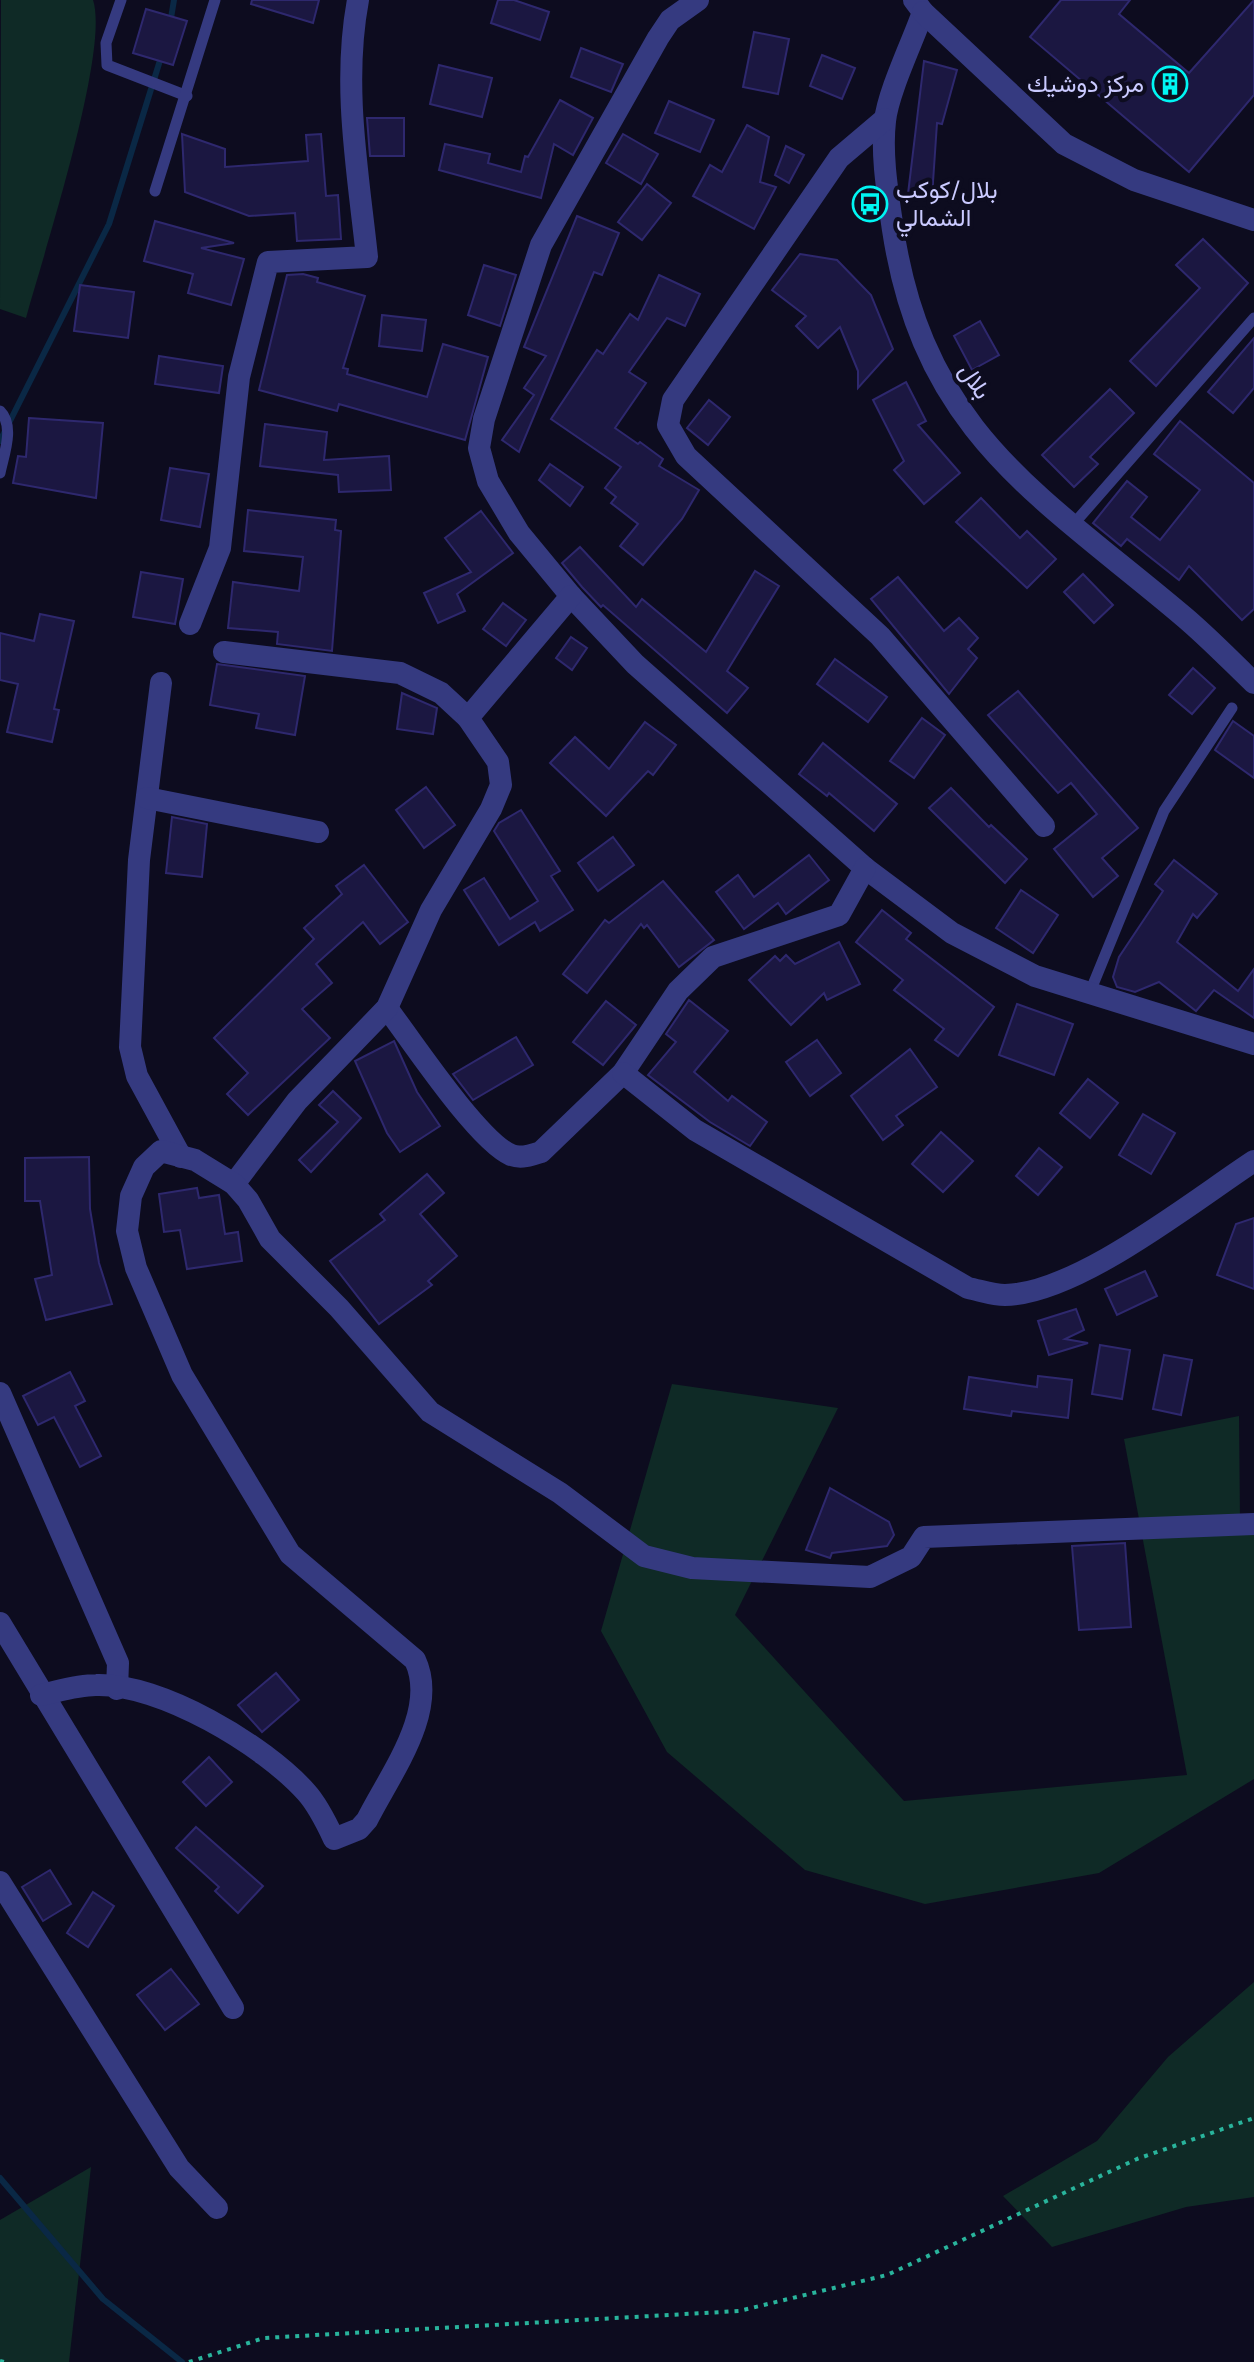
<svg xmlns="http://www.w3.org/2000/svg" width="1254" height="2362" viewBox="0 0 1254 2362" font-family="Karla,Vazirmatn,sans-serif">
<style>
.green{fill:#0f2a26}
.lines{fill:none;stroke-linecap:round;stroke-linejoin:round}
.stream{stroke:#0a2845;stroke-width:6}
.building{fill:#1b1741;stroke:#2e286e;stroke-width:2}
.path{stroke:#29b49c;stroke-width:4;stroke-dasharray:4 6;stroke-linecap:butt}
.lane{stroke:#353a80;stroke-width:11}
.street{stroke:#353a80;stroke-width:22}
.labels{text-anchor:middle;stroke-width:8;stroke-linejoin:round;paint-order:stroke}
.poi-label{font-size:24px;fill:#cacaff;stroke:#0d0c1f;text-anchor:end}
.street-label{font-size:24px;fill:#cacaff;stroke:#0d0c1f}
</style>
<rect width="100%" height="100%" fill="#0d0c1f"/>
<!-- green -->
<g class="green">
<path d="M1 0H93C110 51 43 256 26 318L0 309Z"/>
<polygon points="672,1384 838,1408 735,1615 904,1801 1187,1775 1124,1439 1239,1416 1240,1522 1254,1523 1254,1779 1099,1873 925,1904 805,1870 667,1752 601,1631"/>
<polygon points="1254,1982 1254,2197 1186,2207 1052,2247 1003,2196 1097,2141 1168,2057"/>
<polygon points="91,2167 69,2362 0,2362 0,2220"/>
</g>
<g class="lines">
<!-- stream -->
<g class="stream">
<polyline points="170,24 174,0"/>
<polyline points="0,441 109,224 162,54"/>
<polyline points="0,2178 103,2299 182,2362"/>
</g>
</g>
<!-- building -->
<g class="building">
<polygon points="252,0 319,0 313,23 251,4"/>
<polygon points="498,0 514,0 549,12 540,40 491,23"/>
<polygon points="1061,0 1130,0 1119,14 1189,73 1254,0 1254,95 1189,172 1030,37"/>
<polygon points="146,9 187,21 173,65 133,53"/>
<polygon points="754,32 789,39 778,94 743,87"/>
<polygon points="581,48 623,64 611,92 571,77"/>
<polygon points="822,55 855,68 842,99 810,86"/>
<polygon points="924,61 957,70 942,124 937,123 932,197 908,194"/>
<polygon points="439,65 492,78 482,117 430,104"/>
<polygon points="560,100 593,118 573,155 554,144 541,198 439,170 445,144 490,154 488,163 521,172 525,156 528,157"/>
<polygon points="669,101 714,120 700,152 655,133"/>
<polygon points="367,118 404,118 404,156 370,156"/>
<polygon points="747,125 769,137 760,182 776,187 754,229 693,196 710,165 722,172"/>
<polygon points="182,134 225,149 225,167 308,161 306,135 321,134 326,196 338,195 341,239 297,241 295,213 249,216 185,192"/>
<polygon points="623,134 658,154 641,184 606,163"/>
<polygon points="786,146 804,155 789,183 775,175"/>
<polygon points="647,184 671,203 642,240 618,222"/>
<polygon points="577,216 619,233 602,275 594,272 519,452 502,440 534,395 524,388 546,356 524,347"/>
<polygon points="155,221 234,243 201,248 244,259 231,305 188,293 193,274 144,261"/>
<polygon points="1203,239 1248,283 1156,386 1130,361 1200,288 1176,265"/>
<polygon points="800,254 837,260 871,295 893,349 858,388 858,371 840,327 818,348 796,326 806,316 772,290"/>
<polygon points="484,265 516,275 500,326 468,315"/>
<polygon points="303,274 318,278 317,282 365,296 343,368 348,369 347,374 427,397 443,344 488,357 465,440 339,404 337,411 259,390 287,275"/>
<polygon points="659,275 700,294 685,326 667,318 629,372 646,383 615,428 638,444 640,442 663,459 659,466 699,490 682,519 643,565 620,546 638,524 611,503 616,497 605,488 621,467 551,419 597,350 603,354 630,314 638,320"/>
<polygon points="80,285 134,292 128,338 74,331"/>
<polygon points="382,315 426,320 422,351 379,346"/>
<polygon points="980,321 999,355 972,370 954,336"/>
<polygon points="1254,338 1254,388 1233,413 1208,392"/>
<polygon points="159,356 223,366 219,393 155,384"/>
<polygon points="906,382 926,421 918,425 960,473 924,504 894,470 904,461 873,400"/>
<polygon points="1110,389 1134,413 1090,457 1098,464 1074,487 1042,455"/>
<polygon points="709,400 730,417 708,445 687,428"/>
<polygon points="29,418 103,423 96,498 13,483 18,456 26,457"/>
<polygon points="1180,421 1254,483 1254,609 1242,620 1189,566 1179,580 1127,539 1121,546 1093,523 1127,481 1147,497 1131,517 1160,540 1200,490 1154,454"/>
<polygon points="265,424 327,432 324,460 389,456 391,490 339,492 338,475 260,466"/>
<polygon points="550,464 583,487 570,506 539,480"/>
<polygon points="170,468 209,474 200,527 161,520"/>
<polygon points="981,498 1020,538 1027,531 1056,559 1027,588 956,522"/>
<polygon points="248,510 336,520 335,530 341,531 332,651 277,644 278,632 228,628 233,582 299,591 303,557 244,551"/>
<polygon points="481,511 513,553 457,594 465,611 438,623 424,593 471,572 445,538"/>
<polygon points="580,547 636,607 642,599 706,652 755,571 779,586 727,671 748,688 727,713 603,605 601,607 582,587 562,563"/>
<polygon points="141,572 183,579 175,624 133,617"/>
<polygon points="1083,574 1113,605 1094,623 1064,592"/>
<polygon points="898,577 944,631 959,618 978,638 968,649 977,658 949,694 871,599"/>
<polygon points="503,603 526,620 506,646 483,629"/>
<polygon points="40,614 74,621 54,709 59,710 52,742 7,732 18,684 0,680 0,633 34,641"/>
<polygon points="571,637 587,648 572,670 556,658"/>
<polygon points="835,659 887,697 868,722 817,684"/>
<polygon points="217,664 305,676 295,735 256,728 259,714 210,705"/>
<polygon points="1193,668 1215,688 1192,714 1169,695"/>
<polygon points="1018,691 1138,828 1102,858 1118,876 1093,897 1054,849 1097,814 1071,783 1058,793 988,715"/>
<polygon points="402,693 437,708 433,734 397,729"/>
<polygon points="922,718 945,735 914,778 890,761"/>
<polygon points="1233,721 1254,736 1254,778 1215,750"/>
<polygon points="645,722 676,745 653,775 648,771 606,816 550,763 575,737 609,769"/>
<polygon points="823,743 897,804 874,831 829,793 827,796 799,774"/>
<polygon points="426,787 455,825 424,848 396,810"/>
<polygon points="951,788 989,827 991,825 1027,859 1005,883 929,808"/>
<polygon points="521,810 560,871 551,876 573,910 540,931 535,922 499,945 464,890 484,878 510,919 538,901 494,831 499,823"/>
<polygon points="172,817 207,824 202,877 166,873"/>
<polygon points="613,837 634,865 598,891 578,863"/>
<polygon points="809,855 829,880 786,914 778,903 744,929 716,892 738,875 754,897"/>
<polygon points="1174,860 1217,894 1197,918 1193,914 1177,942 1238,991 1254,969 1254,1018 1214,990 1196,1011 1159,982 1135,992 1117,987 1113,977 1119,957 1163,891 1155,884"/>
<polygon points="364,865 408,922 380,944 363,922 316,964 332,983 302,1009 330,1038 248,1115 227,1094 248,1073 214,1038 314,939 304,928 342,894 336,886"/>
<polygon points="663,881 714,940 679,967 647,925 644,928 641,924 587,993 563,974 605,920 609,923"/>
<polygon points="1021,890 1058,915 1033,953 996,928"/>
<polygon points="882,910 911,933 906,939 994,1007 958,1056 935,1040 944,1029 894,990 903,980 856,942"/>
<polygon points="839,942 860,984 827,1000 824,993 791,1025 749,980 775,956 780,961 786,955 795,964"/>
<polygon points="689,1000 728,1031 694,1072 728,1101 732,1096 767,1122 750,1146 710,1122 648,1075 676,1042 666,1034"/>
<polygon points="606,1001 636,1025 603,1065 573,1042"/>
<polygon points="1017,1004 1073,1024 1054,1075 999,1055"/>
<polygon points="516,1037 533,1065 473,1100 453,1074"/>
<polygon points="817,1040 841,1073 810,1096 786,1062"/>
<polygon points="394,1041 417,1092 440,1126 400,1152 387,1133 355,1061"/>
<polygon points="910,1049 937,1087 896,1116 903,1125 883,1140 851,1096"/>
<polygon points="1088,1079 1118,1103 1090,1138 1060,1113"/>
<polygon points="333,1091 361,1118 311,1172 299,1160 338,1122 319,1105"/>
<polygon points="1143,1114 1175,1133 1151,1174 1119,1155"/>
<polygon points="941,1132 973,1161 943,1192 912,1164"/>
<polygon points="1039,1148 1062,1167 1038,1195 1016,1176"/>
<polygon points="89,1157 90,1209 99,1263 112,1304 46,1320 35,1279 52,1275 40,1201 25,1201 25,1158"/>
<polygon points="427,1174 444,1193 420,1214 457,1256 428,1281 432,1285 379,1324 330,1261 385,1220 380,1214"/>
<polygon points="197,1188 199,1198 219,1195 225,1234 238,1232 242,1261 187,1269 180,1230 164,1232 159,1194"/>
<polygon points="1254,1218 1254,1289 1217,1275 1236,1224"/>
<polygon points="1145,1271 1157,1296 1117,1315 1105,1289"/>
<polygon points="1076,1309 1084,1330 1065,1339 1088,1343 1049,1355 1038,1321"/>
<polygon points="1100,1345 1130,1350 1122,1399 1092,1394"/>
<polygon points="1164,1355 1192,1360 1181,1415 1153,1409"/>
<polygon points="70,1372 85,1401 75,1406 101,1456 80,1467 54,1417 38,1425 23,1396"/>
<polygon points="1038,1376 1072,1380 1068,1418 1012,1411 1011,1416 964,1409 969,1377 1037,1387"/>
<polygon points="830,1488 889,1522 894,1535 887,1546 832,1553 830,1558 806,1550"/>
<polygon points="1125,1543 1131,1627 1079,1630 1072,1546"/>
<polygon points="276,1673 299,1700 262,1732 238,1705"/>
<polygon points="209,1757 232,1782 206,1806 183,1782"/>
<polygon points="196,1827 263,1886 238,1913 215,1891 219,1887 176,1848"/>
<polygon points="50,1870 71,1904 43,1921 22,1887"/>
<polygon points="93,1892 114,1906 88,1947 67,1933"/>
<polygon points="171,1969 199,2004 165,2030 137,1995"/>
</g>
<g class="lines">
<!-- path -->
<g class="path">
<polyline points="0,2361 4,2362"/>
<polyline points="189,2362 264,2338 739,2311 887,2275 1137,2159 1254,2118"/>
</g>
<!-- lane -->
<g class="lane">
<polyline points="121,0 106,43 107,65 187,96"/>
<polyline points="155,191 215,0"/>
<path d="M0 411C15 426 4 454 0 473"/>
<polyline points="1071,527 1254,318"/>
<polyline points="1090,992 1164,811 1232,708"/>
</g>
<!-- street -->
<g class="street">
<polyline points="698,0 670,20 658,38 541,245 484,419 479,448 488,481 519,533 571,596 635,664 865,868 952,933 1035,976 1254,1044"/>
<path d="M914 0 923 12C913 41 888 92 885 121 881 156 888 195 893 230 924 433 1040 495 1183 616 1208 637 1230 660 1254 683"/>
<polyline points="923,12 1064,144 1134,180 1254,220"/>
<polyline points="885,119 839,158 673,400 668,425 686,456 880,636 1044,826"/>
<path d="M190 624 220 548 239 377 268 262 367 257C358 172 342 85 358 0"/>
<polyline points="224,652 400,673 441,693 468,718"/>
<polyline points="161,683 139,860 130,1047 137,1076 181,1157"/>
<polyline points="147,798 318,832"/>
<path d="M387 1008C411 1040 478 1141 511 1155 521 1159 532 1155 541 1152L623 1073 678 991 713 957 839 915 865 868"/>
<path d="M623 1073 695 1130 968 1288C979 1290 993 1295 1005 1295 1077 1294 1193 1201 1254 1161"/>
<polyline points="234,1184 297,1101 387,1008 431,910 491,809 501,785 498,762 468,718 571,596"/>
<polyline points="0,1393 118,1663 117,1689"/>
<polyline points="0,1623 233,2008"/>
<path d="M41 1695C59 1691 78 1685 96 1685 160 1683 264 1745 306 1792 317 1804 327 1824 334 1839L359 1829 367 1820C390 1774 439 1711 415 1660L290 1554 182 1375 136 1268 127 1231 131 1196 144 1167 161 1151 195 1160 234 1184 248 1200 270 1239 339 1308 430 1412 560 1493 644 1556 692 1568 870 1577 911 1557 924 1537 1254 1524"/>
<polyline points="0,1882 179,2168 217,2208"/>
</g>
</g>
<!-- icons -->
<defs>
<g id="building-ring" transform="scale(1.8)"><circle r="9.5" fill="#0d0c1f" stroke="#00f5f3" stroke-width="1.5"/><path d="M-4-6H4V6H1V3H-1V6H-4ZM-2.5-4.3h1.7v1.8h-1.7ZM.8-4.3h1.7v1.8H.8ZM-2.5-1h1.7V.8h-1.7ZM.8-1h1.7V.8H.8Z" fill="#00f5f3"/></g>
<g id="bus-ring" transform="scale(1.8)"><circle r="9.5" fill="#0d0c1f" stroke="#00f5f3" stroke-width="1.5"/><path d="M-5-6H5V4H4V6H2V4H-2V6H-4V4H-5ZM-3.5-4V0h7V-4ZM-3.5 1.2v1.5H-2V1.2ZM2 1.2v1.5H3.5V1.2Z" fill="#00f5f3"/></g>
</defs>
<g fill-rule="evenodd">
<use href="#building-ring" x="1170" y="84"/>
<use href="#bus-ring" x="870" y="204"/>
</g>
<g class="labels">
<!-- poi labels -->
<g class="poi-label">
<text x="1144" y="92">مركز دوشيك</text>
<text x="896" y="198" text-anchor="start">بلال/كوكب<tspan x="896" dy="28">الشمالي</tspan></text>
</g>
<!-- street labels -->
<g class="street-label">
<text transform="translate(975 381) rotate(57)" y="8">بلال</text>
</g>
</g>
</svg>
